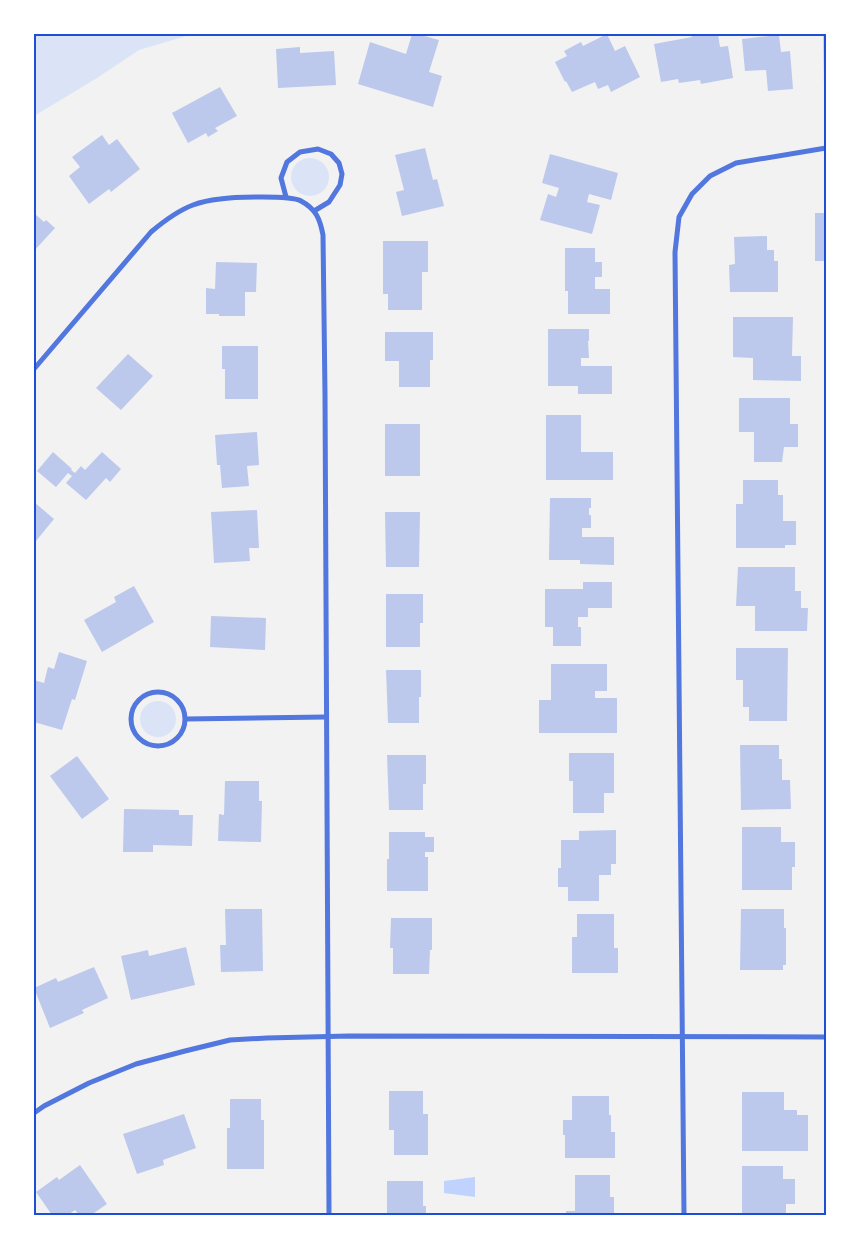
<svg xmlns="http://www.w3.org/2000/svg" width="860" height="1249" viewBox="0 0 860 1249" font-family="Barlow,sans-serif">
<style>
.green{fill:#dbe4f7}
.water{fill:#bfd3fe}
.building{fill:#bdc9ec}
.lines{fill:none;stroke-linecap:round;stroke-linejoin:round}
.minor{stroke:#5277de;stroke-width:5}
.neatline{fill:none;stroke:#1d4ed8;stroke-width:2}
</style>
<rect width="100%" height="100%" fill="#f2f2f2"/>
<!-- green -->
<g class="green">
<polygon points="34,34 193,34 139,50 97,78 34,116"/>
<circle cx="310" cy="177" r="19"/>
<circle cx="158" cy="719" r="18"/>
</g>
<!-- water -->
<polygon class="water" points="475,1177 475,1197 444,1193 444,1181"/>
<!-- building -->
<g class="building">
<polygon points="412,34 417,34 439,40 429,72 442,76 433,107 358,84 370,42 406,54"/>
<polygon points="607,34 615,51 625,46 640,77 611,92 608,85 598,89 595,82 572,92 566,81 565,82 555,62 567,56 564,51 581,42 583,46"/>
<polygon points="691,34 718,34 720,47 728,46 733,78 701,84 700,80 679,83 678,79 661,82 654,44 692,37"/>
<polygon points="823,34 826,34 826,85 824,85"/>
<polygon points="779,35 781,52 790,51 793,89 768,91 766,70 745,71 742,39"/>
<polygon points="300,47 300,53 334,51 336,85 278,88 276,49"/>
<polygon points="220,87 237,116 215,128 218,131 208,137 206,133 188,143 172,113"/>
<polygon points="102,135 109,145 117,139 140,169 111,192 109,189 89,204 69,176 80,167 72,157"/>
<polygon points="425,148 433,180 437,179 444,206 402,216 396,192 404,190 395,155"/>
<polygon points="550,154 618,173 611,200 589,194 587,202 600,205 592,234 540,220 548,194 556,197 559,188 542,183"/>
<polygon points="34,213 44,222 46,220 55,228 34,251"/>
<rect x="815" y="213" width="11" height="48"/>
<polygon points="767,236 767,250 774,250 774,261 778,261 778,292 730,292 729,265 735,264 734,237"/>
<polygon points="383,241 428,241 428,272 422,272 422,310 388,310 388,294 383,294"/>
<polygon points="565,248 595,248 595,262 602,262 602,277 595,277 595,289 610,289 610,314 568,314 568,291 565,291"/>
<polygon points="216,262 257,263 256,292 245,292 245,316 219,316 219,314 206,314 206,288 215,289"/>
<polygon points="733,317 793,317 792,356 801,356 801,381 753,380 753,358 733,357"/>
<polygon points="548,329 589,329 589,341 588,341 589,358 581,358 581,366 612,366 612,394 578,394 578,386 548,386"/>
<polygon points="385,332 433,332 433,360 430,360 430,387 399,387 399,361 385,361"/>
<polygon points="222,346 258,346 258,399 225,399 225,369 222,369"/>
<polygon points="128,354 153,376 121,410 96,388"/>
<polygon points="739,398 790,398 790,424 798,424 798,447 784,447 782,462 754,462 754,432 739,432"/>
<polygon points="546,415 581,415 581,452 613,452 613,480 546,480"/>
<rect x="385" y="424" width="35" height="52"/>
<polygon points="257,432 259,465 247,466 249,486 222,488 220,465 217,465 215,435"/>
<polygon points="53,452 72,469 71,470 75,473 81,466 85,470 102,452 121,469 110,482 106,478 86,500 66,483 72,476 68,473 56,487 37,471"/>
<polygon points="743,480 778,480 778,495 783,495 783,521 796,521 796,545 785,545 785,548 736,548 736,504 743,504"/>
<polygon points="550,498 591,498 591,508 589,508 589,515 591,515 591,528 582,528 582,537 614,537 614,565 580,564 580,560 549,560"/>
<polygon points="34,502 54,519 36,541 34,539"/>
<polygon points="257,510 259,548 249,548 250,561 214,563 211,512"/>
<polygon points="385,512 420,512 419,567 386,567"/>
<polygon points="738,567 795,567 795,591 801,591 801,608 808,608 807,631 755,631 755,606 736,606"/>
<polygon points="583,582 612,582 612,608 588,608 588,617 578,617 578,627 581,627 581,646 553,646 553,627 545,627 545,589 583,589"/>
<polygon points="134,586 154,622 102,652 84,620 116,602 114,597"/>
<polygon points="386,594 423,594 423,623 420,623 420,647 386,647"/>
<polygon points="211,616 266,618 265,650 210,647"/>
<polygon points="736,648 788,648 787,721 749,721 749,707 743,707 743,680 736,680"/>
<polygon points="59,652 87,661 75,700 72,699 62,730 34,722 34,680 44,683 48,667 54,669"/>
<polygon points="551,664 607,664 607,691 595,691 595,698 617,698 617,733 539,733 539,700 551,700"/>
<polygon points="386,670 421,670 421,697 419,697 419,723 388,723"/>
<polygon points="740,745 779,745 779,759 782,759 782,780 790,780 791,809 741,810"/>
<polygon points="569,753 614,753 614,793 604,793 604,813 573,813 573,781 569,781"/>
<polygon points="387,755 426,755 426,784 423,784 423,810 389,810"/>
<polygon points="77,756 109,799 82,819 50,776"/>
<polygon points="225,781 259,781 259,801 262,801 261,842 218,841 219,814 224,815"/>
<polygon points="124,809 179,810 179,815 193,815 192,846 153,845 153,852 123,852"/>
<polygon points="742,827 781,827 781,842 795,842 795,867 792,867 792,890 742,890"/>
<polygon points="616,830 616,864 611,864 611,875 599,875 599,901 568,901 568,887 558,887 558,868 561,868 561,840 579,840 579,831"/>
<polygon points="389,832 425,832 425,837 434,837 434,852 425,852 425,857 428,857 428,891 387,891 387,859 389,859"/>
<polygon points="225,909 262,909 263,971 221,972 220,945 226,945"/>
<polygon points="741,909 784,909 784,928 786,928 786,965 783,965 783,970 740,970"/>
<polygon points="577,914 614,914 614,948 618,948 618,973 572,973 572,937 577,937"/>
<polygon points="391,918 432,918 432,950 430,950 429,974 393,974 393,948 390,948"/>
<polygon points="186,947 195,985 131,1000 121,956 148,950 149,956"/>
<polygon points="94,967 108,998 82,1010 84,1013 50,1028 34,988 56,978 58,982"/>
<polygon points="389,1091 423,1091 423,1114 428,1114 428,1155 394,1155 394,1130 389,1130"/>
<polygon points="742,1092 784,1092 784,1110 797,1110 797,1115 808,1115 808,1151 742,1151"/>
<polygon points="572,1096 609,1096 609,1115 611,1115 611,1132 615,1132 615,1158 565,1158 565,1135 563,1135 563,1120 572,1120"/>
<polygon points="230,1099 261,1099 261,1120 264,1120 264,1169 227,1169 227,1128 230,1128"/>
<polygon points="184,1114 196,1148 163,1160 164,1165 137,1174 123,1134"/>
<polygon points="80,1165 107,1204 91,1215 79,1215 75,1210 68,1215 52,1215 36,1192 57,1177 59,1180"/>
<polygon points="742,1166 783,1166 783,1179 795,1179 795,1204 786,1204 786,1215 742,1215"/>
<polygon points="575,1175 610,1175 610,1197 614,1197 614,1215 566,1215 566,1211 575,1211"/>
<polygon points="387,1181 423,1181 423,1206 426,1206 426,1215 387,1215"/>
</g>
<g class="lines">
<!-- minor -->
<g class="minor">
<polyline points="286,197 281,178 287,162 300,152 318,149 331,154 339,163 342,174 340,185 329,202 314,211"/>
<path d="M34 369 151 232C164 221 177 211 193 205 201 202 211 200 220 199 234 197 291 195 301 201 316 209 320 219 323 235L325 394 329 1215"/>
<circle cx="158" cy="719" r="27"/>
<polyline points="186,719 326,717"/>
<polyline points="34,1113 44,1106 89,1083 136,1064 185,1051 230,1040 267,1038 349,1036 826,1037"/>
<polyline points="684,1215 675,252 679,217 692,194 710,176 736,163 826,148"/>
</g>
</g>
<!-- border -->
<rect width="860" height="1249" fill="none" stroke="#ffffff" stroke-width="70"/>
<rect x="35" y="35" width="790" height="1179" class="neatline"/>
</svg>
